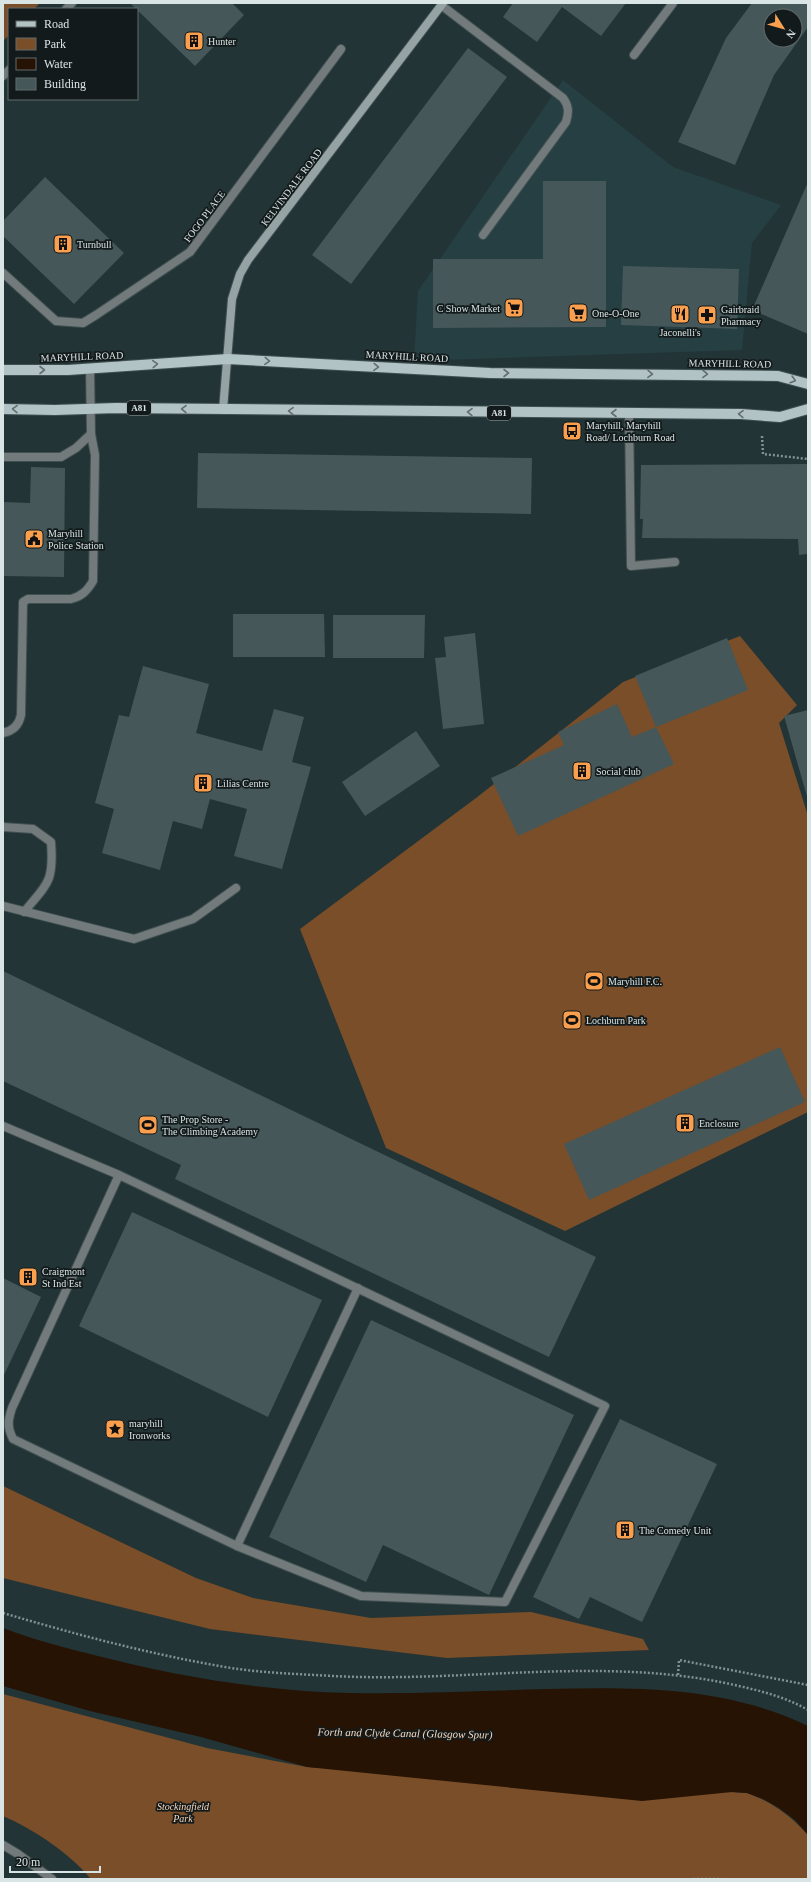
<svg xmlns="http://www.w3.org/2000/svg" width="811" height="1882" viewBox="0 0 811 1882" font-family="'Times New Roman',serif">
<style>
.built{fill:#253f42}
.green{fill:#7a4e28}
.water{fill:#261304}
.building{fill:#455759;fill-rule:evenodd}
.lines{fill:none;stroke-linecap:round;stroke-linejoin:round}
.lane-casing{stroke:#405052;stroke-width:10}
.street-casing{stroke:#405052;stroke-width:10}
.secondary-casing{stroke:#405052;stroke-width:10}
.primary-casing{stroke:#405052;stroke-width:12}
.path{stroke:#839193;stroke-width:2.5;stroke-dasharray:2 2;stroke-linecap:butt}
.lane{stroke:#727a7b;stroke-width:8}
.street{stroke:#727a7b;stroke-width:8}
.secondary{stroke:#96a3a5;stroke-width:8}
.primary{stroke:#b2c3c5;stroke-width:10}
.oneway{stroke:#626e70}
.labels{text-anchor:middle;stroke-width:3.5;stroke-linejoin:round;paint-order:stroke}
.shield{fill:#131a1b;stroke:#9ea7a8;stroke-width:1}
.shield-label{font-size:9px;font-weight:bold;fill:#d9e4e5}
.poi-label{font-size:10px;fill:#d9e4e5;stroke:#131a1b;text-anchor:start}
.street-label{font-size:10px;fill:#d9e4e5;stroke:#131a1b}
.park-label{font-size:10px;font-style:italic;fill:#f8d5ba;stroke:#131a1b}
.water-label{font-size:11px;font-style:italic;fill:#f9d6bb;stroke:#131a1b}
</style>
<rect width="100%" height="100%" fill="#233436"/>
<!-- built -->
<polygon class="built" points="563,80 673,167 781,205 752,243 742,350 414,361 418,291"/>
<!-- green -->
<g class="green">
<polygon points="3,3 40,3 34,9 9,9 9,35 3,41"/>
<polygon points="740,636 797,705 779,723 808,816 808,1112 565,1231 386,1148 300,929 476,798 623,682"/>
<polygon points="3,1486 196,1578 253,1598 371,1618 531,1612 643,1639 649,1650 447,1658 210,1629 3,1578"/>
<path d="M3 1694 207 1748 307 1767 747 1793C772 1802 790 1815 808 1835V1879H91C68 1852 35 1830 3 1816Z"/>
</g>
<!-- water -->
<path class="water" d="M3 1628C34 1640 66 1648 98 1656 180 1677 264 1691 349 1693 415 1694 481 1691 547 1689 636 1687 725 1686 808 1726V1835L795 1820 779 1808 763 1799 747 1793 732 1792 642 1801 307 1767 201 1737 90 1711 3 1686Z"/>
<!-- building -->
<g class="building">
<polygon points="130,3 232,3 244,15 195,66"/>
<polygon points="513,3 626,3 601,36 562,7 537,42 503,17"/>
<path d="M752 3H808V27L774 75 735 165 678 142 726 38ZM771 16H795V40H771Z"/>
<polygon points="468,48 507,77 351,284 312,255"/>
<polygon points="45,177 124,253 74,304 3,236 3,221"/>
<polygon points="543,181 606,181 606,327 433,328 433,259 543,259"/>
<polygon points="808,182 808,334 752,310"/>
<polygon points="623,266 739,269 737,329 621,325"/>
<polygon points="198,453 532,458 531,514 197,508"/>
<polygon points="808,464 808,554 799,555 798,539 642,538 643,519 640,519 641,465"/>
<polygon points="31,467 65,468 64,577 3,576 3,502 30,503"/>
<polygon points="233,614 324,614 325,657 233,657"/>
<polygon points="333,615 425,615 424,658 333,658"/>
<polygon points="475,633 484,724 443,729 435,658 446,657 444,637"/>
<polygon points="727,638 748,690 656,727 674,764 518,836 491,778 564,745 558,732 617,704 632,737 656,727 635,676"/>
<polygon points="143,666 209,684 196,733 262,751 274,709 304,717 292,762 311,767 282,869 234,856 247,809 210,799 202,829 173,821 160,870 102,853 114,809 95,803 119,715 129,717"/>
<polygon points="808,710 808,800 784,716"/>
<polygon points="416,731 440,766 365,816 342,782"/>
<polygon points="3,971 596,1257 549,1357 175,1179 181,1165 3,1081"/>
<polygon points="780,1047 805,1102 589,1200 564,1144"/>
<polygon points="132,1212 322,1300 268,1417 79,1326"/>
<polygon points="24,1269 37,1275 32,1286 19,1280"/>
<polygon points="3,1278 41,1297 3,1377"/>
<polygon points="371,1320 574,1415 489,1595 383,1545 366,1582 269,1537"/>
<polygon points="620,1419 717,1464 642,1622 590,1597 579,1619 533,1597"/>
</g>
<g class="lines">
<!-- lane casing -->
<g class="lane-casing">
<g id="lane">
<path d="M441 5 563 98C569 106 569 112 566 122L483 235"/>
<polyline points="629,414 631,566 675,562"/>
<polyline points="3,457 61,457 76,448 91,434"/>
<path d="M3 733C13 731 19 725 21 715L23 602 28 599H71C82 596 87 591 93 581L95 455 91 434 90 368"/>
<path d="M3 827 33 829 51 842C54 882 48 883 24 912"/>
<polyline points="3,906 134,939 193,919 236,888"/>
<path d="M3 1126 119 1175 605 1406 505 1602 361 1596 237 1546 13 1439C7 1427 8 1420 12 1408L119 1175"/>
<polyline points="237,1546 358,1288"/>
</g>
</g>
<!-- street casing -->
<g class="street-casing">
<g id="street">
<polyline points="66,9 72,3"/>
<polyline points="634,55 673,3"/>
<polyline points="3,76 9,70"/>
<polyline points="3,273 56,321 83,323 96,315 190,252 341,49"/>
<polyline points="3,1845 18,1854 52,1879"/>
</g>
</g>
<!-- secondary casing -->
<g class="secondary-casing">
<polyline id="secondary" points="223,410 232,299 240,274 248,260 443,3"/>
</g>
<!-- primary casing -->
<g class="primary-casing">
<g id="primary">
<polyline points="3,370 68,370 228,359 490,373 778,376 808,384"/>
<polyline points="3,409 55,410 116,408 741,414 780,417 808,409"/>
</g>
</g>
<!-- path -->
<g class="path">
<polyline points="762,436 763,454 808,459"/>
<path d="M3 1613C78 1635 153 1655 231 1668 264 1673 299 1674 333 1676 465 1683 600 1656 730 1684 757 1690 784 1696 808 1710"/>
<polyline points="678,1675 679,1660 808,1685"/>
<polyline points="693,1879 722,1879"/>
</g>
<!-- lane -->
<use href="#lane" class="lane"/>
<!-- street -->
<use href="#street" class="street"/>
<!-- secondary -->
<use href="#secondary" class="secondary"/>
<!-- primary -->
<use href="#primary" class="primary"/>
</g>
<!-- one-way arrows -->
<defs><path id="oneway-chevron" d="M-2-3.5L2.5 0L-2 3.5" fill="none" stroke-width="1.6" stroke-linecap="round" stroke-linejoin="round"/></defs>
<g class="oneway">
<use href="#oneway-chevron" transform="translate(267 361) rotate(3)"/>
<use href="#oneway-chevron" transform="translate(155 364) rotate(-4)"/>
<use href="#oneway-chevron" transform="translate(376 367) rotate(3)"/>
<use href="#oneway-chevron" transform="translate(42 370)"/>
<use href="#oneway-chevron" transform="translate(506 373)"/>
<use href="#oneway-chevron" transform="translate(650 374) rotate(1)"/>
<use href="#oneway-chevron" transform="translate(705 374) rotate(1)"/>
<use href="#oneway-chevron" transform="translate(793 380) rotate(16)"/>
<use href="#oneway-chevron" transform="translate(15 409) rotate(-179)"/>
<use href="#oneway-chevron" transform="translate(184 409) rotate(-179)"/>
<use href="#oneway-chevron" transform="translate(291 411) rotate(-179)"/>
<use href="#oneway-chevron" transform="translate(470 412) rotate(-179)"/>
<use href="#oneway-chevron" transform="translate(614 413) rotate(-180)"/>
<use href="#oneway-chevron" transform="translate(741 414) rotate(-179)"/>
</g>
<!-- icons -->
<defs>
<g id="building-square" transform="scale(1)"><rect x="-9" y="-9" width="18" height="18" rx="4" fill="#fa9f4e" stroke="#131a1b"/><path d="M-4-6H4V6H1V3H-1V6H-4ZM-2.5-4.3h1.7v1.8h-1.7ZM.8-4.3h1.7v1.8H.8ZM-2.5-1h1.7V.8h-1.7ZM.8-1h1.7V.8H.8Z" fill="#111"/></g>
<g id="supermarket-square" transform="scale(1)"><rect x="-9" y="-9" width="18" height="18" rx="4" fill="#fa9f4e" stroke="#131a1b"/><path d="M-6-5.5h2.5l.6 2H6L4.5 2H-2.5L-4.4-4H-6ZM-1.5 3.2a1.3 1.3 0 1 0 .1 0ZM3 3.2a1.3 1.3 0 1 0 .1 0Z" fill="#111"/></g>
<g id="restaurant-square" transform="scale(1)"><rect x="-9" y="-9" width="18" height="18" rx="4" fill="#fa9f4e" stroke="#131a1b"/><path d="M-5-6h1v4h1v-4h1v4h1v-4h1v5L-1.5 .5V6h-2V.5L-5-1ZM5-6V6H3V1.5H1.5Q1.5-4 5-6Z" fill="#111"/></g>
<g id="pharmacy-square" transform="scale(1)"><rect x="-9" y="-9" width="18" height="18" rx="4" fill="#fa9f4e" stroke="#131a1b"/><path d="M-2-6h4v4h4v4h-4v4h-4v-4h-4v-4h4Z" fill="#111"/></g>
<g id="bus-square" transform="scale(1)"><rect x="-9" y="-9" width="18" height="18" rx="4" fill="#fa9f4e" stroke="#131a1b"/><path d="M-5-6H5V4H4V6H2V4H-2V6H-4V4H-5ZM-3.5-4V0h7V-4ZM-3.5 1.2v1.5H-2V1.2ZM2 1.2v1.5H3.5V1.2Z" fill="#111"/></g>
<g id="civic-square" transform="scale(1)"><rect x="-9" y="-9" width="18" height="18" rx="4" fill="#fa9f4e" stroke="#131a1b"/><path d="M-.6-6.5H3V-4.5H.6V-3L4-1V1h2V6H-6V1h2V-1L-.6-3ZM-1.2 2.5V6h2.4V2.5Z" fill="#111"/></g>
<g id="stadium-square" transform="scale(1)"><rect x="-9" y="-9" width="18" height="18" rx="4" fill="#fa9f4e" stroke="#131a1b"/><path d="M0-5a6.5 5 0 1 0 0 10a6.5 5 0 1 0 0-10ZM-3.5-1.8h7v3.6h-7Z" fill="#111"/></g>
<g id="sight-square" transform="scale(1)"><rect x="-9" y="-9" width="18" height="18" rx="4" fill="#fa9f4e" stroke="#131a1b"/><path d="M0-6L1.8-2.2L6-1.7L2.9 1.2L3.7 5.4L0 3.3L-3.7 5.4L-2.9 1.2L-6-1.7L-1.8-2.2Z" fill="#111"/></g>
</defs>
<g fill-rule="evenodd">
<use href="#building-square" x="194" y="41"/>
<use href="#building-square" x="63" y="244"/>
<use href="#supermarket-square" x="514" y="308"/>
<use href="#supermarket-square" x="578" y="313"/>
<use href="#restaurant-square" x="680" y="314"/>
<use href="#pharmacy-square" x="707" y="315"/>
<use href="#bus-square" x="572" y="431"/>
<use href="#civic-square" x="34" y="539"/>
<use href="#building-square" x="582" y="771"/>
<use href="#building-square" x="203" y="783"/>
<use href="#stadium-square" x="594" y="981"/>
<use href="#stadium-square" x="572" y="1020"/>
<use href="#building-square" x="685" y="1123"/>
<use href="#stadium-square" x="148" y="1125"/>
<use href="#building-square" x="28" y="1277"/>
<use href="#sight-square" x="115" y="1429"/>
<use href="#building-square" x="625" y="1530"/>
</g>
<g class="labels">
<!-- shield labels -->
<g class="shield">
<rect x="127" y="401" width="24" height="14" rx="3"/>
<rect x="487" y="406" width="24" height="14" rx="3"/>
</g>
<g class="shield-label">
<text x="139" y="411">A81</text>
<text x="499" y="416">A81</text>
</g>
<!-- poi labels -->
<g class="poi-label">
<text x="208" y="45">Hunter</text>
<text x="77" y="248">Turnbull</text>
<text x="500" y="312" text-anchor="end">C Show Market</text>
<text x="721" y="313">Gairbraid<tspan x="721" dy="12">Pharmacy</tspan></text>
<text x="592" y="317">One-O-One</text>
<text x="680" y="336" text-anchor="middle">Jaconelli's</text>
<text x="586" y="429">Maryhill, Maryhill<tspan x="586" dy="12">Road/ Lochburn Road</tspan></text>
<text x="48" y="537">Maryhill<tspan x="48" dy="12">Police Station</tspan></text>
<text x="596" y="775">Social club</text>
<text x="217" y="787">Lilias Centre</text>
<text x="608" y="985">Maryhill F.C.</text>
<text x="586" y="1024">Lochburn Park</text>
<text x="162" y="1123">The Prop Store -<tspan x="162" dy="12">The Climbing Academy</tspan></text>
<text x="699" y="1127">Enclosure</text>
<text x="42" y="1275">Craigmont<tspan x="42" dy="12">St Ind Est</tspan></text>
<text x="129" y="1427">maryhill<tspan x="129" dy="12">Ironworks</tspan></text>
<text x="639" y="1534">The Comedy Unit</text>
</g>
<!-- street labels -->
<g class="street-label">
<text transform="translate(291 187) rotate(-53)" y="4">KELVINDALE ROAD</text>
<text transform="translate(204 216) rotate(-53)" y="4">FOGO PLACE</text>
<text transform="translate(82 356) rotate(-2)" y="4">MARYHILL ROAD</text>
<text transform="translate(407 356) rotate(3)" y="4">MARYHILL ROAD</text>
<text transform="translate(730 363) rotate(1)" y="4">MARYHILL ROAD</text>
</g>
<!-- park labels -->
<g class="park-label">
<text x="183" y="1810">Stockingfield<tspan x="183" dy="12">Park</tspan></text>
</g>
<!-- water labels -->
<g class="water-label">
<text transform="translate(405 1733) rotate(1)" y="4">Forth and Clyde Canal (Glasgow Spur)</text>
</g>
</g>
<!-- border -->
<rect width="811" height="1882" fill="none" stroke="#d9e4e5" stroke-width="8"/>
<!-- legend -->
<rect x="8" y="8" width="130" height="92" fill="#131a1b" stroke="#626b6c"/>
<rect x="16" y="21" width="20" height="6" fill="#b2c3c5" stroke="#626b6c"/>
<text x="44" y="28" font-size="12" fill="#d9e4e5">Road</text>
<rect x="16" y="38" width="20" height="12" fill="#7a4e28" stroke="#626b6c"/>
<text x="44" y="48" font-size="12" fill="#d9e4e5">Park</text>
<rect x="16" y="58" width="20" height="12" fill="#261304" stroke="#626b6c"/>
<text x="44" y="68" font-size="12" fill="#d9e4e5">Water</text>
<rect x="16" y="78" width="20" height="12" fill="#455759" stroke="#626b6c"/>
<text x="44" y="88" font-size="12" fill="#d9e4e5">Building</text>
<!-- north arrow -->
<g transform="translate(783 28) rotate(127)"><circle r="19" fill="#131a1b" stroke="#626b6c"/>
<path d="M0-3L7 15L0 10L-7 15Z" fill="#fa9f4e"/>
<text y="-6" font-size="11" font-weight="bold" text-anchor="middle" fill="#d9e4e5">N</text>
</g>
<!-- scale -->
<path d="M10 1866v6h90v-6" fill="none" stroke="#d9e4e5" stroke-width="2"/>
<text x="16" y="1866" font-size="12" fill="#d9e4e5" stroke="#131a1b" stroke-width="3" paint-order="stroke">20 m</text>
</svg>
